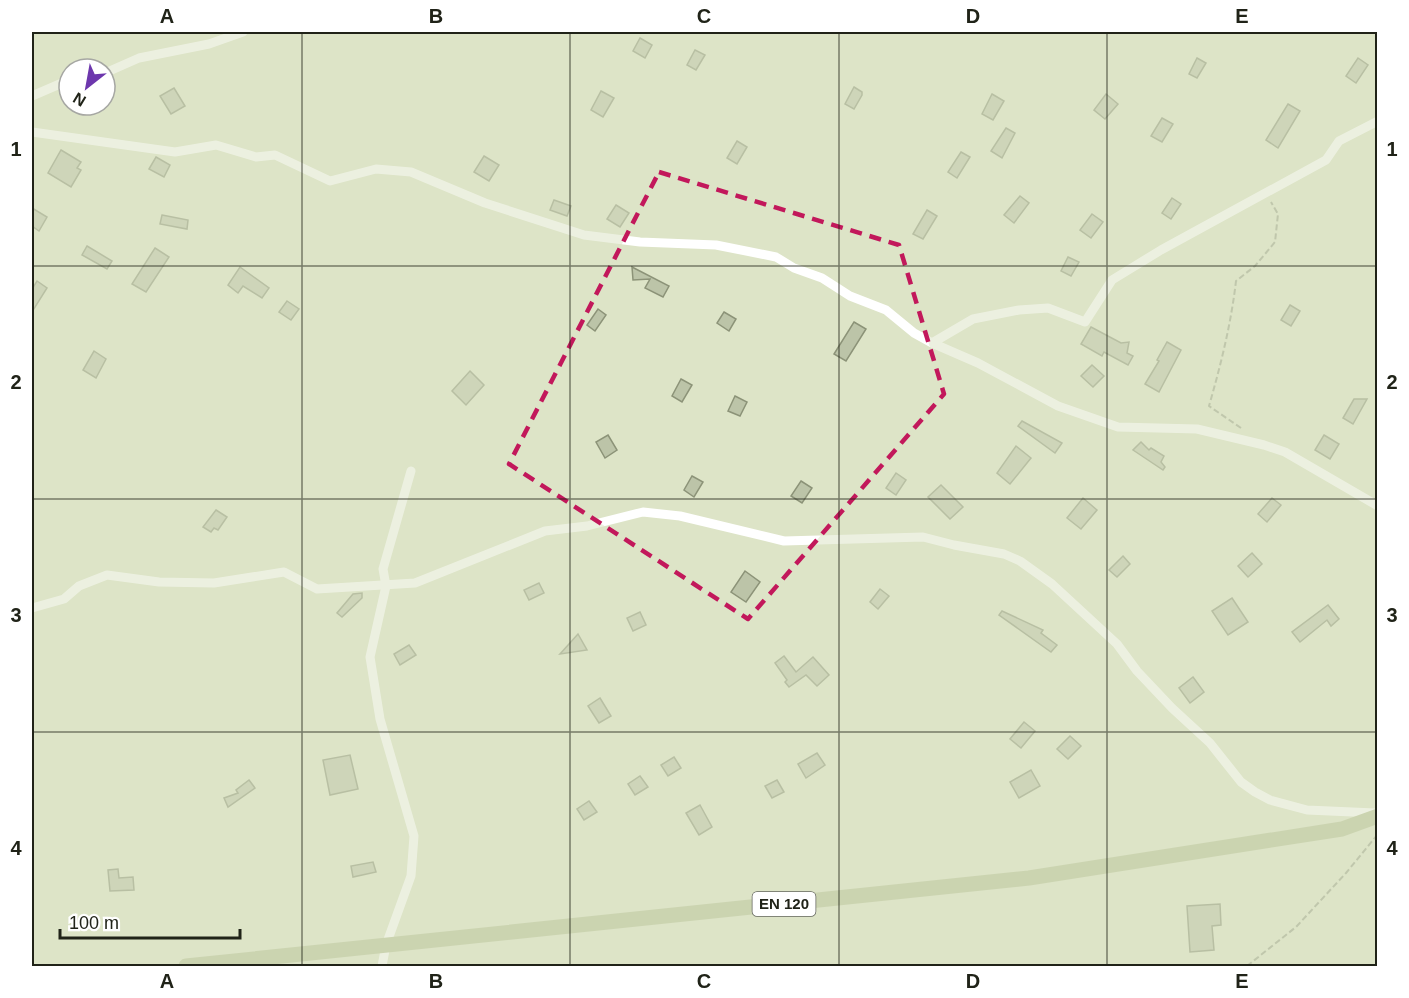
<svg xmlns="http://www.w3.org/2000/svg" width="1409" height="998" viewBox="0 0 1409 998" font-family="Helvetica,sans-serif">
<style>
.building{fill:#bcc4a8;stroke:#8c9378;stroke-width:1.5}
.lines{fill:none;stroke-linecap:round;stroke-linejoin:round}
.path{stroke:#9ea48d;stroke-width:2;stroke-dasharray:6 3;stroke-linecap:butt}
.street{stroke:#fff;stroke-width:9}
.primary{stroke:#b7c196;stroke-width:15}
.marked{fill:none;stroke:#c2185b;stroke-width:4.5;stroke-dasharray:12 8;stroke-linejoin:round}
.grid{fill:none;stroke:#202318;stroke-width:1.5;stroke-opacity:0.55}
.labels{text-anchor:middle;stroke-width:6;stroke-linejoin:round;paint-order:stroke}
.shield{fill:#fff;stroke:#63655d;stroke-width:1.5}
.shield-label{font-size:15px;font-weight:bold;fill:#202318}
.neatline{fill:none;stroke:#202318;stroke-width:2}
.grid-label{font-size:20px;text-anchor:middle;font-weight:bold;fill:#202318}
</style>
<rect width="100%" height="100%" fill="#dde4c7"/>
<!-- building -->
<g class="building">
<polygon points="640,38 652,45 645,58 633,51"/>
<polygon points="695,50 705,55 696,70 687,65"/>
<polygon points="1197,58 1206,63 1197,78 1189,74"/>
<polygon points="1358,58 1368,65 1356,83 1346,76"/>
<polygon points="854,87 862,92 862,95 854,109 845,104"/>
<polygon points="174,88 185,106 171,114 160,96"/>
<polygon points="601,91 614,98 603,117 591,110"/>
<polygon points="992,94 1004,101 993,120 982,114"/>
<polygon points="1106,94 1118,104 1105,119 1094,110"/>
<polygon points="1288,104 1300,111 1278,148 1266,140"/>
<polygon points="1162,118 1173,124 1162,142 1151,136"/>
<polygon points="1006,128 1015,133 1002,158 991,151"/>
<polygon points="737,141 747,147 737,164 727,158"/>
<polygon points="61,150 81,162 77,168 81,170 71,187 48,173"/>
<polygon points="961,152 970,157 957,178 948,172"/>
<polygon points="484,156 499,165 489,181 474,172"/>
<polygon points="156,157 170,165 164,177 149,169"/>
<polygon points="1020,196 1029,203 1014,223 1004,215"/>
<polygon points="1172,198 1181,204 1171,219 1162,213"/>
<polygon points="554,200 571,206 567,216 550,210"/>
<polygon points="616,205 629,213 620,227 607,219"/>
<polygon points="32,208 47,217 39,231 32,226"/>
<polygon points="927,210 937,216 923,239 913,234"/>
<polygon points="1092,214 1103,222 1091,238 1080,230"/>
<polygon points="162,215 188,220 187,229 160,224"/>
<polygon points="87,246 112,261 107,269 82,255"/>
<polygon points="155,248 169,257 146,292 132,284"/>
<polygon points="1068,257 1079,262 1071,276 1061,271"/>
<polygon points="240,267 269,288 262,298 243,286 238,293 228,285"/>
<polygon points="632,267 669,286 663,297 645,288 650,279 633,280"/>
<polygon points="37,281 47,288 32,312 32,289"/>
<polygon points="287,301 299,309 291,320 279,312"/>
<polygon points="1290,305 1300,311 1291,326 1281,320"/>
<polygon points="598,309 606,315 595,331 587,325"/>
<polygon points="724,312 736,319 729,331 717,323"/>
<polygon points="854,322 866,329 846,361 834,354"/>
<polygon points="1091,327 1121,343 1129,342 1127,353 1133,356 1128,365 1104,352 1102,356 1081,344"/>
<polygon points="1167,342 1181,350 1159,392 1145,384 1159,361 1157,360"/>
<polygon points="94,351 106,359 96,378 83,370"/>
<polygon points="1092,365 1104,376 1093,387 1081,376"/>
<polygon points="470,371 484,385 466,405 452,391"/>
<polygon points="681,379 692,385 682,402 672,396"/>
<polygon points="735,396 747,402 740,416 728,411"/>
<polygon points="1354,399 1367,399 1353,424 1343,418"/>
<polygon points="1022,421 1062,443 1055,453 1018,426"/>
<polygon points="608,435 617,450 605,458 596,442"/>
<polygon points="1324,435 1339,444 1330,459 1315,450"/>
<polygon points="1141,442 1149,450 1151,448 1164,456 1161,462 1165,467 1163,470 1133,450"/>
<polygon points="1016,446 1031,458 1010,484 997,473"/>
<polygon points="896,473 906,480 896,495 886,488"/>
<polygon points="692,476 703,482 694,497 684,490"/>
<polygon points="801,481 812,488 802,503 791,496"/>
<polygon points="941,485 963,507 950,519 928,497"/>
<polygon points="1083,498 1097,510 1081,529 1067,518"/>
<polygon points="1272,498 1281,505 1267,522 1258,514"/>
<polygon points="216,510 227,517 218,530 214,528 211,532 203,527"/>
<polygon points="1252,553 1262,564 1248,577 1238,566"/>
<polygon points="1123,556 1130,564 1117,577 1109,570"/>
<polygon points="745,571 760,582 746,602 731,592"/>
<polygon points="539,583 544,593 529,600 524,590"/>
<polygon points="880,589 889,596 878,609 870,602"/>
<polygon points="362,593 362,598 342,617 337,613 353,594"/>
<polygon points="1232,598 1248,622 1228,635 1212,611"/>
<polygon points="1328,605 1339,619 1331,626 1327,620 1300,642 1292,632"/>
<polygon points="1002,611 1043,630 1041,633 1057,645 1051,652 999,615"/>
<polygon points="640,612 646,625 633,631 627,618"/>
<polygon points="578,634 587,650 560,654"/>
<polygon points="409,645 416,655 400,665 394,654"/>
<polygon points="784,656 796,672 813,657 829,675 817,686 806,675 789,687 785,682 787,680 775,663"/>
<polygon points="1193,677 1204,692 1190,703 1179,688"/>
<polygon points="600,698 611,716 599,723 588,706"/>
<polygon points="1024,722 1035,731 1021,748 1010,739"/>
<polygon points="1070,736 1081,746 1068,759 1057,749"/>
<polygon points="817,753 825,765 806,778 798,764"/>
<polygon points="350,755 358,789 330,795 323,760"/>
<polygon points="674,757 681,768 668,776 661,765"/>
<polygon points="1031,770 1040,786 1019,798 1010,782"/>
<polygon points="640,776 648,787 635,795 628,784"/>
<polygon points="249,780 255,788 228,807 224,798 238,793 236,790"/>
<polygon points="777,780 784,792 772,798 765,786"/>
<polygon points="589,801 597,812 584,820 577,809"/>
<polygon points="700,805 712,827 699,835 686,813"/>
<polygon points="373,862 376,872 353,877 351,866"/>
<polygon points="118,869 119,878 133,877 134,890 110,891 108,870"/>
<polygon points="1220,904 1221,925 1212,926 1214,950 1190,952 1187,906"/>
</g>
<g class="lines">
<!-- path -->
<g class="path">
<path d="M1241 428 1209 406C1221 364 1231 324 1236 281L1255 266 1275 242 1278 214 1271 202"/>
<polyline points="1247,966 1296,927 1346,873 1378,834"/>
</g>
<!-- street -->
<g class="street">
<polyline points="105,73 139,58 209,44 243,32"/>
<polyline points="32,96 69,80"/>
<polyline points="32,132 175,152 216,145 256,157 275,155 330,181 376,169 411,172 485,203 584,235 640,242 716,245 776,257 794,268 822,278 850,296 886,310 914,333 932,343 978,363 1058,406 1118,427 1197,429 1264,445 1285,452 1378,506"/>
<polyline points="932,343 973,319 1019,310 1048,308 1085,322 1112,280 1161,250 1326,160 1339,141 1378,121"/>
<polyline points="32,608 64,599 79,586 107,575 159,582 214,583 284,572 317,589 415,583 545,531 587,526 643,512 680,516 784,541 923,537 954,545 1004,554 1020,561 1052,584 1117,644 1137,671 1172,708 1210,743 1241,782 1255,792 1270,800 1307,810 1375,813"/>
<polyline points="382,966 386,945 411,876 414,836 380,719 370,657 386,586 383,569 411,471"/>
</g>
<!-- primary -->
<polyline class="primary" points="186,966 1029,878 1342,829 1378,816"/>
</g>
<!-- marked area -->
<path d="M0 0H1409V998H0ZM659 172 899 245 944 394 748 619 509 464Z" fill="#dde4c7" fill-opacity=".55" fill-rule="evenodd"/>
<path class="marked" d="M659 172 899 245 944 394 748 619 509 464Z"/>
<!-- grid -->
<path class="grid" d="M302 32V966M570 32V966M839 32V966M1107 32V966M32 266H1378M32 499H1378M32 732H1378"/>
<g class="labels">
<!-- shield labels -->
<rect class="shield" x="752.5" y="892" width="63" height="24" rx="4.5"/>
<g class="shield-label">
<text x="784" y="909">EN 120</text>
</g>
</g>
<!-- border -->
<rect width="1409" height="998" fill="none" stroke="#ffffff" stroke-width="66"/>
<!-- north arrow -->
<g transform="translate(87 87) rotate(211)"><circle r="28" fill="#ffffff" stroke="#a6a7a3" stroke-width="1.5"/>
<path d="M0-4.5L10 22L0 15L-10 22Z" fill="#6d37ad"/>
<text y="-9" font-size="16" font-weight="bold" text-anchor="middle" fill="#202318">N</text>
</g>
<!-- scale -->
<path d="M60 929v9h180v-9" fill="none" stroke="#202318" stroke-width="3"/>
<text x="69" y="929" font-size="18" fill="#202318" stroke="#ffffff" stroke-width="4.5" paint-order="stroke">100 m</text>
<rect x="33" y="33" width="1343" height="932" class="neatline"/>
<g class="grid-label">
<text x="167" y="23">A</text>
<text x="436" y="23">B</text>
<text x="704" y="23">C</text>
<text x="973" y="23">D</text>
<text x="1242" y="23">E</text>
<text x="16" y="156">1</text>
<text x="1392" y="156">1</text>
<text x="16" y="389">2</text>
<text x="1392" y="389">2</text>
<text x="16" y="622">3</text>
<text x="1392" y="622">3</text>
<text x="16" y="855">4</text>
<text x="1392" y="855">4</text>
<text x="167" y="988">A</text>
<text x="436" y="988">B</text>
<text x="704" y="988">C</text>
<text x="973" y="988">D</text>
<text x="1242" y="988">E</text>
</g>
</svg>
